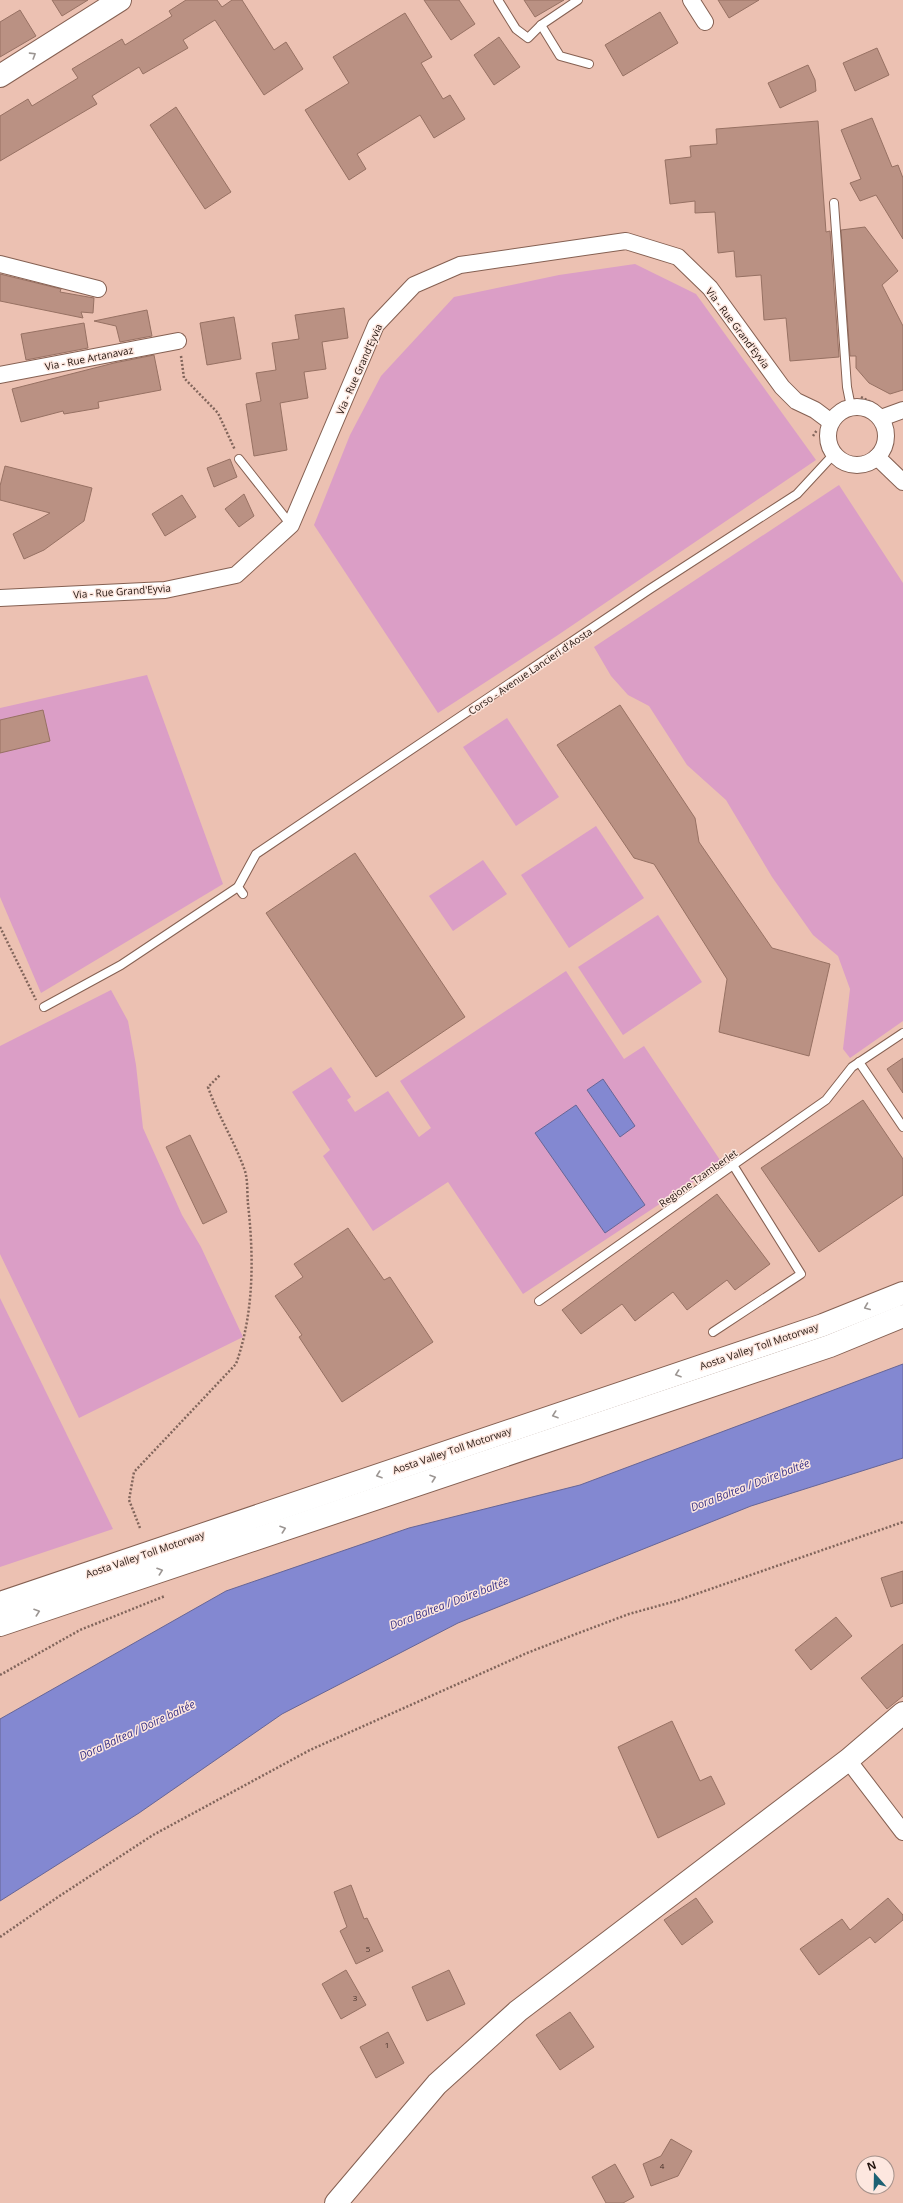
<svg xmlns="http://www.w3.org/2000/svg" width="903" height="2203" viewBox="0 0 903 2203" font-family="'Open Sans',sans-serif">
<style>
.green{fill:#db9ec6}
.water{fill:#8388d1;stroke:#666596}
.building{fill:#ba9183;stroke:#977163}
.lines{fill:none;stroke-linecap:round;stroke-linejoin:round}
.lane-casing{stroke:#856052;stroke-width:10}
.street-casing{stroke:#856052;stroke-width:18}
.secondary-casing{stroke:#856052;stroke-width:24}
.highway-casing{stroke:#856052;stroke-width:24}
.path{stroke:#81655b;stroke-width:2.5;stroke-dasharray:2 2;stroke-linecap:butt}
.lane{stroke:#fff;stroke-width:8}
.street{stroke:#fff;stroke-width:16}
.secondary{stroke:#fff;stroke-width:22}
.highway{stroke:#fff;stroke-width:22}
.oneway{stroke:#9b9592}
.labels{text-anchor:middle;stroke-width:3;stroke-linejoin:round;paint-order:stroke}
.number-label{font-size:8px;fill:#47322a}
.street-label{font-size:10px;fill:#21130d;stroke:#fde7df}
.water-label{font-size:11px;font-style:italic;fill:#373187;stroke:#fde7df}
</style>
<rect width="100%" height="100%" fill="#ecc1b2"/>
<!-- green -->
<g class="green">
<polygon points="635,264 696,294 816,460 558,635 438,713 314,525 350,435 381,376 454,297 559,275"/>
<polygon points="839,485 903,583 903,1021 850,1058 843,1049 850,989 838,956 813,935 772,877 726,800 687,765 649,706 628,695 611,676 594,647"/>
<polygon points="147,675 223,884 41,993 0,897 0,708"/>
<polygon points="507,718 559,797 516,826 463,747"/>
<polygon points="596,826 644,898 569,948 521,875"/>
<polygon points="483,860 507,894 453,931 429,896"/>
<polygon points="658,915 702,982 623,1035 578,967"/>
<polygon points="566,971 624,1059 644,1046 722,1163 523,1294 448,1182 373,1231 323,1156 330,1150 292,1092 331,1067 351,1097 347,1100 355,1112 388,1091 419,1137 431,1128 400,1081"/>
<polygon points="111,990 128,1021 136,1065 143,1128 182,1215 201,1247 243,1337 79,1418 0,1254 0,1046"/>
<polygon points="0,1298 113,1529 0,1567"/>
</g>
<!-- water -->
<g class="water">
<polygon points="603,1079 635,1126 620,1137 587,1090"/>
<polygon points="576,1105 645,1205 605,1233 535,1133"/>
<polygon points="903,1364 903,1458 751,1506 458,1623 282,1714 139,1813 0,1901 0,1719 226,1591 409,1528 580,1485"/>
</g>
<!-- building -->
<g class="building">
<polygon points="52,0 88,0 62,16"/>
<polygon points="186,0 217,0 222,7 232,0 242,0 274,50 286,42 303,69 264,95 215,20 183,40 188,48 143,74 139,67 92,96 97,104 0,161 0,116 28,99 32,106 78,78 72,69 122,39 125,45 172,16 169,11"/>
<polygon points="424,0 459,0 475,24 451,40"/>
<polygon points="524,0 564,0 535,17"/>
<polygon points="718,0 759,0 729,18"/>
<polygon points="20,10 36,36 0,57 0,22"/>
<polygon points="660,12 678,43 623,76 605,45"/>
<polygon points="405,13 432,57 421,63 443,99 450,95 465,119 434,138 420,115 357,154 366,169 349,180 305,110 349,83 333,57"/>
<polygon points="499,37 520,67 494,85 474,55"/>
<polygon points="877,48 889,75 855,91 843,63"/>
<polygon points="808,65 815,80 816,91 780,108 768,83"/>
<polygon points="176,107 231,192 205,209 150,125"/>
<polygon points="872,118 892,167 898,165 903,178 903,239 876,195 860,201 850,183 861,179 841,130"/>
<polygon points="818,121 826,232 830,231 839,357 790,361 786,318 764,320 761,275 736,277 734,251 718,253 715,212 695,213 695,201 670,204 665,160 691,157 690,146 717,144 716,129"/>
<polygon points="865,227 898,271 882,285 903,326 903,390 890,394 869,383 856,368 856,356 850,356 841,230"/>
<polygon points="0,274 61,289 60,292 94,298 93,313 81,312 83,318 0,301"/>
<polygon points="344,308 348,338 322,342 326,369 304,372 308,398 280,403 287,450 254,456 246,404 261,401 256,373 276,370 272,343 299,339 295,315"/>
<polygon points="147,310 152,336 120,342 116,326 94,321"/>
<polygon points="234,317 241,359 207,365 200,323"/>
<polygon points="84,323 88,348 26,360 21,334"/>
<polygon points="154,355 161,390 98,402 99,408 64,414 63,411 21,422 12,389 114,363"/>
<polygon points="230,459 237,477 214,487 207,468"/>
<polygon points="5,466 92,488 84,521 44,550 24,559 13,534 50,513 0,500 0,486"/>
<polygon points="244,494 254,516 239,527 225,509"/>
<polygon points="182,495 196,517 165,536 152,514"/>
<polygon points="620,705 695,818 699,842 772,948 830,964 809,1056 719,1032 727,979 654,864 634,858 557,745"/>
<polygon points="43,710 50,741 0,753 0,720"/>
<polygon points="355,853 465,1017 376,1077 266,913"/>
<polygon points="903,1058 903,1093 887,1069"/>
<polygon points="863,1100 903,1159 903,1195 819,1252 761,1168"/>
<polygon points="190,1135 227,1212 203,1224 166,1147"/>
<polygon points="717,1194 770,1264 735,1290 727,1280 687,1310 673,1292 635,1321 622,1304 581,1334 562,1310"/>
<polygon points="348,1228 384,1280 390,1277 433,1342 342,1402 299,1337 302,1335 275,1296 303,1277 294,1264"/>
<polygon points="903,1571 903,1603 891,1607 881,1578"/>
<polygon points="836,1617 852,1636 811,1670 795,1650"/>
<polygon points="903,1644 903,1696 887,1709 861,1678"/>
<polygon points="672,1721 700,1781 711,1776 725,1804 658,1838 618,1747"/>
<polygon points="351,1885 364,1919 367,1918 383,1951 356,1964 340,1931 347,1927 334,1892"/>
<polygon points="696,1898 713,1922 682,1945 664,1920"/>
<polygon points="888,1898 903,1915 903,1920 875,1943 870,1937 819,1975 800,1949 842,1919 850,1930"/>
<polygon points="346,1970 366,2005 341,2019 322,1984"/>
<polygon points="449,1970 465,2004 427,2021 412,1987"/>
<polygon points="570,2012 594,2047 560,2070 536,2035"/>
<polygon points="388,2032 404,2063 376,2078 360,2047"/>
<polygon points="671,2139 692,2151 678,2176 651,2186 643,2164 661,2156"/>
<polygon points="615,2164 634,2197 623,2203 606,2203 592,2177"/>
</g>
<g class="lines">
<!-- lane casing -->
<g class="lane-casing">
<g id="lane">
<polyline points="498,0 516,29 528,38 541,25 578,0"/>
<polyline points="541,25 560,56 589,64"/>
<polyline points="834,203 847,387 851,407"/>
<polyline points="239,459 291,525"/>
<polyline points="243,894 238,887 256,854 650,589 797,494 834,454"/>
<polyline points="44,1007 121,965 238,887"/>
<polyline points="859,1062 903,1127"/>
<polyline points="539,1301 826,1100 852,1067 903,1033"/>
<polyline points="713,1332 801,1274 733,1165"/>
</g>
</g>
<!-- street casing -->
<g class="street-casing">
<g id="street">
<polyline points="691,0 705,22"/>
<polyline points="0,264 98,289"/>
<polyline points="0,375 178,341"/>
<circle cx="857" cy="436" r="29"/>
<polyline points="881,418 903,410"/>
<polyline points="877,457 903,482"/>
<polyline points="0,598 165,590 236,575 291,525 376,325 414,285 460,265 626,241 678,257 710,288 782,387 796,401 815,410 831,422"/>
<polyline points="848,1760 903,1832"/>
</g>
</g>
<!-- secondary casing -->
<g class="secondary-casing">
<g id="secondary">
<polyline points="0,76 120,0"/>
<polyline points="336,2203 437,2084 518,2011 848,1760 903,1713"/>
</g>
</g>
<!-- highway casing -->
<g class="highway-casing">
<g id="highway">
<polyline points="0,1603 823,1325 903,1293"/>
<polyline points="0,1625 830,1346 903,1316"/>
</g>
</g>
<!-- path -->
<g class="path">
<polyline points="181,356 184,378 218,413 235,450"/>
<polyline points="861,397 875,404"/>
<polyline points="813,436 817,430"/>
<polyline points="0,927 36,1000"/>
<path d="M140 1528 129 1500 134 1472 236 1364C254 1313 254 1258 248 1204 247 1194 248 1181 245 1171 235 1142 218 1116 208 1087L220 1075"/>
<polyline points="0,1675 80,1630 165,1596"/>
<polyline points="0,1937 58,1897 153,1835 310,1750 527,1653 576,1634 629,1614 676,1601 903,1522"/>
</g>
<!-- lane -->
<use href="#lane" class="lane"/>
<!-- street -->
<use href="#street" class="street"/>
<!-- secondary -->
<use href="#secondary" class="secondary"/>
<!-- highway -->
<use href="#highway" class="highway"/>
</g>
<!-- one-way arrows -->
<defs><path id="oneway-chevron" d="M-2-3.5L2.5 0L-2 3.5" fill="none" stroke-width="1.6" stroke-linecap="round" stroke-linejoin="round"/></defs>
<g class="oneway">
<use href="#oneway-chevron" transform="translate(33 55) rotate(-32)"/>
<use href="#oneway-chevron" transform="translate(867 1307) rotate(158)"/>
<use href="#oneway-chevron" transform="translate(678 1374) rotate(161)"/>
<use href="#oneway-chevron" transform="translate(555 1415) rotate(161)"/>
<use href="#oneway-chevron" transform="translate(379 1475) rotate(161)"/>
<use href="#oneway-chevron" transform="translate(433 1478) rotate(-19)"/>
<use href="#oneway-chevron" transform="translate(283 1529) rotate(-19)"/>
<use href="#oneway-chevron" transform="translate(160 1571) rotate(-19)"/>
<use href="#oneway-chevron" transform="translate(37 1612) rotate(-19)"/>
</g>
<g class="labels">
<!-- number labels -->
<g class="number-label">
<text x="368" y="1952">5</text>
<text x="355" y="2001">3</text>
<text x="387" y="2048">1</text>
<text x="662" y="2169">4</text>
</g>
<!-- street labels -->
<g class="street-label">
<text transform="translate(738 328) rotate(53)" y="4">Via - Rue Grand'Eyvia</text>
<text transform="translate(89 358) rotate(-11)" y="4">Via - Rue Artanavaz</text>
<text transform="translate(359 369) rotate(-66)" y="4">Via - Rue Grand'Eyvia</text>
<text transform="translate(122 591) rotate(-4)" y="4">Via - Rue Grand'Eyvia</text>
<text transform="translate(530 671) rotate(-34)" y="4">Corso - Avenue Lancieri d'Aosta</text>
<text transform="translate(698 1178) rotate(-35)" y="4">Regione Tzamberlet</text>
<text transform="translate(759 1346) rotate(-19)" y="4">Aosta Valley Toll Motorway</text>
<text transform="translate(452 1450) rotate(-19)" y="4">Aosta Valley Toll Motorway</text>
<text transform="translate(145 1554) rotate(-19)" y="4">Aosta Valley Toll Motorway</text>
</g>
<!-- water labels -->
<g class="water-label">
<text transform="translate(750 1485) rotate(-21)" y="4">Dora Baltea / Doire baltée</text>
<text transform="translate(449 1603) rotate(-21)" y="4">Dora Baltea / Doire baltée</text>
<text transform="translate(137 1730) rotate(-25)" y="4">Dora Baltea / Doire baltée</text>
</g>
</g>
<!-- north arrow -->
<g transform="translate(875 2175) rotate(340)"><circle r="19" fill="#fde7df" stroke="#a5928b"/>
<path d="M0-3L7 15L0 10L-7 15Z" fill="#1d6173"/>
<text y="-6" font-size="11" font-weight="bold" text-anchor="middle" fill="#21130d">N</text>
</g>
</svg>
